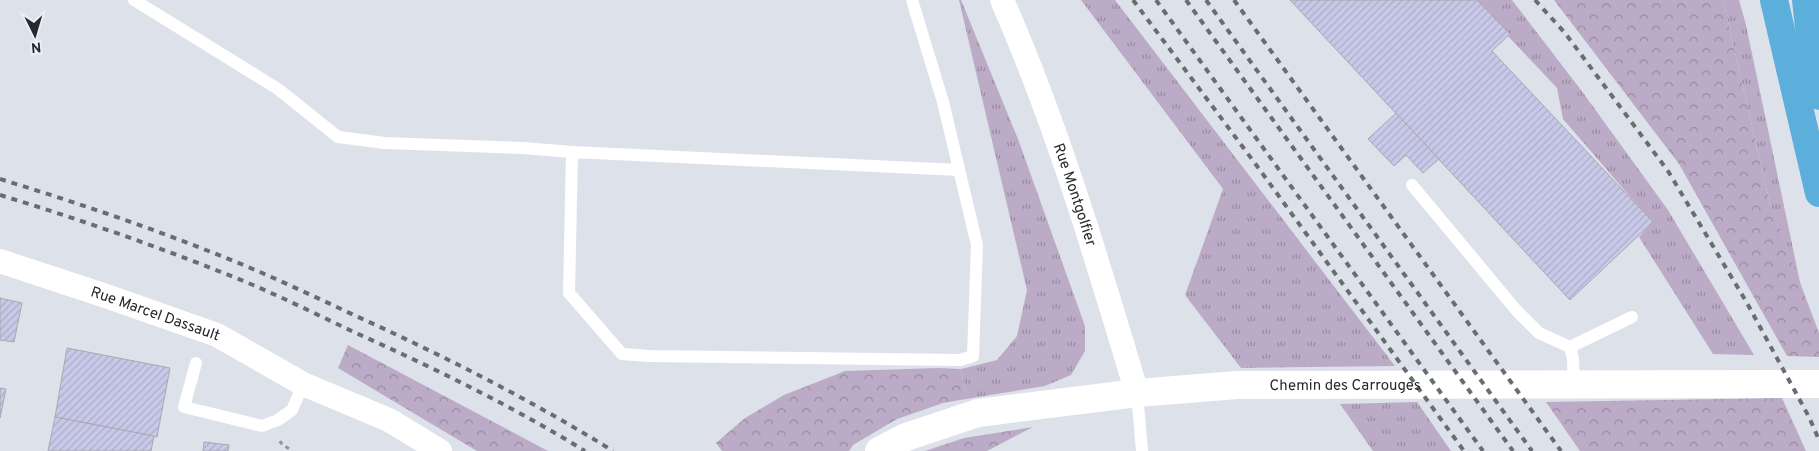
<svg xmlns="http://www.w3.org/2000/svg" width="1819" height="451" viewBox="0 0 1819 451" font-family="Overpass,sans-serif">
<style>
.grass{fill:url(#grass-tufts)}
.forest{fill:url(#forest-crowns)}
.building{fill:url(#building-hatch);stroke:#a8a8b2}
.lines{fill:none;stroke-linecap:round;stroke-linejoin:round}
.path{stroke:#91959b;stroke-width:3;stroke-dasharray:4 4;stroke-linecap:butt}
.lane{stroke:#fff;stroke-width:12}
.street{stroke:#fff;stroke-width:24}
.secondary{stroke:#fff;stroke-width:28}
.highway{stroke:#5dafdb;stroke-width:28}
.rail{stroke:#696c71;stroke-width:4;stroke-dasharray:6 6;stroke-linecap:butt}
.labels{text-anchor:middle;stroke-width:4;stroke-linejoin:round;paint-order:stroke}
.street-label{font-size:15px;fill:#26282b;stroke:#eaeff8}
</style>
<defs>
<pattern id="grass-tufts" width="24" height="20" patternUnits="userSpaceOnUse" patternTransform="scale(1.25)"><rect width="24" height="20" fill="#bbabc7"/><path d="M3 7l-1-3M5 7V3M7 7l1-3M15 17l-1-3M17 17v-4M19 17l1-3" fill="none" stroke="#988ba2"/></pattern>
<pattern id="forest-crowns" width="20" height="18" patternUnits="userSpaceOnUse" patternTransform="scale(1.25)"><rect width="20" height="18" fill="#bbabc7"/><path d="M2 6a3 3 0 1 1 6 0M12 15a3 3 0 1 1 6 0" fill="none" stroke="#988ba2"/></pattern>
<pattern id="building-hatch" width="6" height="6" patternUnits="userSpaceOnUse" patternTransform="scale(1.25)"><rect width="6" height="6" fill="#c8c8e9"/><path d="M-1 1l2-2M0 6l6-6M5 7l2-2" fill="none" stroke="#acacc8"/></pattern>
</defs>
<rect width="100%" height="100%" fill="#dde2ea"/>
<!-- grass -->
<g class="grass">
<polygon points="959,0 961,0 1018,139 1085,326 1085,351 1071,375 1045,386 966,399 961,369 997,360 1017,336 1027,290"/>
<polygon points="1081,0 1115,0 1395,366 1241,368 1185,295 1223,189"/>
<polygon points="1474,0 1512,0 1581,90 1668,210 1754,355 1713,354 1639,237 1652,222 1563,119 1557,88"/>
<polygon points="1723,0 1739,0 1746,25 1801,287 1769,200"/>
<polygon points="1417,402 1451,451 1373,451 1340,404"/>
</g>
<!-- forest -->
<g class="forest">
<polygon points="1554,0 1723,0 1769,200 1819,333 1819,357 1787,356 1679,164"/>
<polygon points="348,345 548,451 477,451 338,368"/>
<polygon points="938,368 961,369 966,399 943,403 897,419 853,445 849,451 722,451 716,443 745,418 784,395 845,371"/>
<polygon points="1782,398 1806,451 1580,451 1546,402"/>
<polygon points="1033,427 987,451 925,451 964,438"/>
</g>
<!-- building -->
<g class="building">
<polygon points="1290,0 1477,0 1510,34 1492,51 1653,222 1570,300"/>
<polygon points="1396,113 1439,159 1423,173 1406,155 1394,166 1368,139"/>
<polygon points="0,298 22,303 14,342 0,340"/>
<polygon points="67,348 170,368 157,437 55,417"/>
<polygon points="0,388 6,389 0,418"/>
<polygon points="55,417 154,436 151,451 48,451"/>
<polygon points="204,442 229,445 228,451 203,451"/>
</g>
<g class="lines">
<!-- path -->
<polyline class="path" points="280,441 281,443 292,451"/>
<!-- lane -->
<g class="lane">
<polyline points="134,0 278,89 338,137 385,143 523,148 572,152"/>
<polyline points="912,0 943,102 977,245 973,356 960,360 649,356 622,354 569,293 572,152 959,170"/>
<polyline points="1412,185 1516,310 1539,333 1570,347 1573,359 1574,385"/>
<polyline points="1570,347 1632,317"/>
<polyline points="196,363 184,407 262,426 278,420 292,410 303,384"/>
<polyline points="1137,393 1142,451"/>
</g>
<!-- street -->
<g class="street">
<path id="s1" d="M1002 0C1058 127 1097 260 1137 393"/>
<path id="s2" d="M0 261 106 296 217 335 303 384 389 420 440 451"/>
</g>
<!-- secondary -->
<path class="secondary" id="s3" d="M879 451 906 437 978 413 1137 393 1237 385 1819 384"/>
<!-- highway -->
<g class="highway">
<polyline points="1774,0 1819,193"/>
<polyline points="1806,0 1811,45 1819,96"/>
</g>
<!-- rail -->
<g class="rail">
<polyline points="1133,0 1257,166 1464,451"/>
<polyline points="1156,0 1483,451"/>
<polyline points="1186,0 1513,451"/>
<polyline points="1206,0 1532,451"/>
<polyline points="1234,0 1561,451"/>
<polyline points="1535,0 1565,33 1668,171 1747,303 1809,417 1819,440"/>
<path d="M0 179C88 206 175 236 260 272 292 286 324 301 356 316 444 356 531 400 613 451"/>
<path d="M0 195C85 221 171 251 253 285 288 300 322 317 356 333 434 368 512 406 585 451"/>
</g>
</g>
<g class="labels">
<!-- street labels -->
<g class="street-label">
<text dy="5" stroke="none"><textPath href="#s1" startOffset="208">Rue Montgolfier</textPath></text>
<text dy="5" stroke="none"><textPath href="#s2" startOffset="164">Rue Marcel Dassault</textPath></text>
<text dy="5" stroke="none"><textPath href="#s3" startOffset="475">Chemin des Carrouges</textPath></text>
</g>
</g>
<!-- north arrow -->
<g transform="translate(35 35) rotate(175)" stroke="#eaeff8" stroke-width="4" paint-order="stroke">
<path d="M0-4L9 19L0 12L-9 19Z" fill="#26282b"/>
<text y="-8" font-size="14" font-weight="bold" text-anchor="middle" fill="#26282b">N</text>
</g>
</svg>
